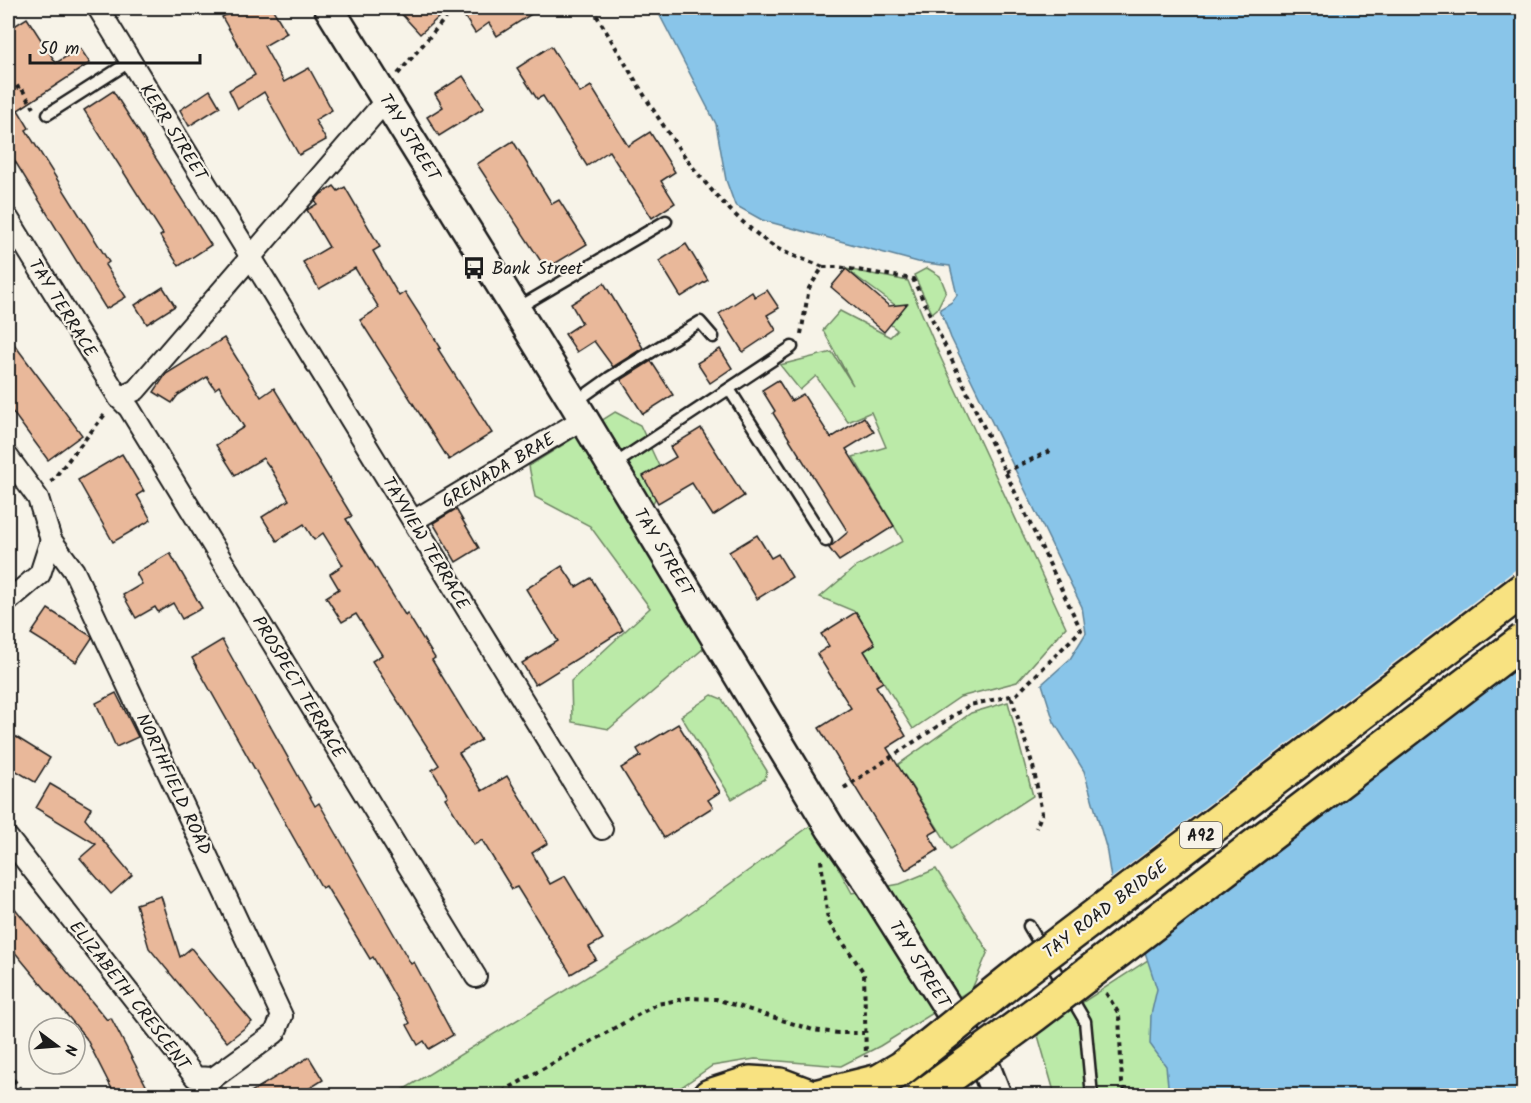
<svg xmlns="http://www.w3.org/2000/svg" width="1531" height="1103" viewBox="0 0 1531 1103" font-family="Kalam,sans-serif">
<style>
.green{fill:#bbeaa8;stroke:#6c8362;stroke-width:1.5}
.water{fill:#89c5e9;stroke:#5d8197;stroke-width:1.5}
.pier{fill:#f7f3e8}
.building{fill:#e9b89a;stroke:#1c1c1c;stroke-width:1.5}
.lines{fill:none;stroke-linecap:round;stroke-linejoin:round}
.service-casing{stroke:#1c1c1c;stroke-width:15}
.minor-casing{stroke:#1c1c1c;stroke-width:24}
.secondary-casing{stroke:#1c1c1c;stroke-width:33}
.trunk-casing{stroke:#1c1c1c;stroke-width:38}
.path{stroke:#1c1c1c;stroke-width:4;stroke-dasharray:4.5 4.5;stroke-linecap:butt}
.service{stroke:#f7f3e8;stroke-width:10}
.minor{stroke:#f7f3e8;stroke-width:20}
.secondary{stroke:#f7f3e8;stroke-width:28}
.trunk{stroke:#f8e281;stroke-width:33}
.trunk-bridge-casing{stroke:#1c1c1c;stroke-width:38;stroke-linecap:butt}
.trunk-bridge{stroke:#f8e281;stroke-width:33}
.labels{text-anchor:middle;stroke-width:4.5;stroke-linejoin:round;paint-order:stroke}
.shield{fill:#f7f3e8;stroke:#5e5c59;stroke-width:1.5}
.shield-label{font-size:16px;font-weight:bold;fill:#1c1c1c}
.street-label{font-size:18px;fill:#1c1c1c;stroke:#f7f3e8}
.poi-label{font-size:18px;fill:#1c1c1c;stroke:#f7f3e8;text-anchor:start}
</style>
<rect width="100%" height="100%" fill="#f7f3e8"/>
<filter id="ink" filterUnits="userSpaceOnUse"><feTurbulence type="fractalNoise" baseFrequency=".0167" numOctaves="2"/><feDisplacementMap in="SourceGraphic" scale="12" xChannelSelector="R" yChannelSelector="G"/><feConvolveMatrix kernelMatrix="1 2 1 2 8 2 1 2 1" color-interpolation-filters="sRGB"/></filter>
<g filter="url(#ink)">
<!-- green -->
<g class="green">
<polygon points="927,268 940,276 946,291 937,309 932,313 914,275"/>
<polygon points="846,269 908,281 939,354 1066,627 1017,682 960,697 913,729 864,651 875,644 856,612 820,597 854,568 903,541 853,457 886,447 871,412 848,422 816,376 800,390 780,365 832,352 853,385 823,330 840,311 890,337 897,330 890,324 895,305"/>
<polygon points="615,412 640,425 665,479 640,529 704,648 609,729 572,722 571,681 650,608 590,526 535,497 529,466"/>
<polygon points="712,695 722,699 767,771 765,779 732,799 681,716"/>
<polygon points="1008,702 1033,796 951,849 905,776 889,771 971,713"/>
<polygon points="814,823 852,893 900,884 936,869 988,951 972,989 880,1046 841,1066 755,1059 712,1066 677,1090 673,1095 393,1096 680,920"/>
<polygon points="1180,939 1184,1095 1055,1095 1037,1032"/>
</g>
<!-- water -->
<polygon class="water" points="656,8 1523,8 1523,1095 1169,1095 1166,1066 1150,1044 1151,1015 1157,989 1142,943 1113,891 1106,847 1084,771 1054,722 1042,684 1070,659 1086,633 1082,607 951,338 940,309 952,302 957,295 950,266 918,262 762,220 735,205 726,180 716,124"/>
<!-- pier -->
<polygon class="pier" points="1523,564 1523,650 1139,945 1110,893 1108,881"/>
<!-- building -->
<g class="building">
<polygon points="239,8 272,8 287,33 264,46 284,82 309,68 332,110 315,120 326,140 299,155 264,92 238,109 229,90 255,75 222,17"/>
<polygon points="396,8 449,8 420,34"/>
<polygon points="459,8 541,8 497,36 489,23 475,33"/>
<polygon points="27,18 56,63 80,48 90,63 18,110 29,128 26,130 109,262 105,265 126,297 106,309 8,150 8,30"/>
<polygon points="551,46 580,93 591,86 628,146 650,132 675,172 661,181 675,203 652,218 609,151 587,166 543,96 537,99 517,68"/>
<polygon points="463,76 484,108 439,136 427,117 443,107 435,94"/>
<polygon points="210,90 220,107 189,126 180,110"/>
<polygon points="113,91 211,245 179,266 160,236 163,234 84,110"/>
<polygon points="513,141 552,204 559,200 587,244 546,269 477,164"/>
<polygon points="334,186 338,191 345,187 380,247 373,251 399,296 405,292 441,348 438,349 492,433 449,460 360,320 379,308 355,268 319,289 303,262 329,247 307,210 317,204 315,201 321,194"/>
<polygon points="686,244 708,280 681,297 659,261"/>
<polygon points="846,269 889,306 907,304 884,332 831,287"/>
<polygon points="604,283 643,348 613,367 594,341 577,352 565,334 582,323 571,304"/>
<polygon points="163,287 175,306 147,324 135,305"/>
<polygon points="767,290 779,308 767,315 776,330 743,352 719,314 752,292 755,297"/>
<polygon points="8,336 82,435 48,460 8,406"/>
<polygon points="224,338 261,397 274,388 352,516 346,519 405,615 407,613 435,658 432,660 481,740 459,753 482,791 507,776 548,843 532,853 550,884 565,876 603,939 589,947 596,959 571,974 517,887 512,889 482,840 474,845 445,798 448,796 432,770 439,765 372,661 382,655 356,614 342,622 326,597 339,589 330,574 343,565 323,533 314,540 304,524 277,541 262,517 289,500 271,469 263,458 235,475 216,445 244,427 219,386 215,389 207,377 178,395 172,403 154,392 166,374"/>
<polygon points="720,349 732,368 710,383 697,363"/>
<polygon points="651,361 673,395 643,414 621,380"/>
<polygon points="778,380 791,401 803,394 831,438 864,417 874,432 846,449 894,526 839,561 829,548 848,532 773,413 775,411 762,390"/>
<polygon points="701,428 744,496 713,516 692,483 658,503 643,476 676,457 670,447"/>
<polygon points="122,454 144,491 137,495 151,520 113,542 78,480"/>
<polygon points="456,509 479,548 456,562 433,523"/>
<polygon points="757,535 771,558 778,554 792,577 757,599 729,552"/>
<polygon points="170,553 202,608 182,619 173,603 158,612 155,607 136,618 123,595 142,584 136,573"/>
<polygon points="562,566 576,587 591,578 623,630 535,685 522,663 558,641 526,589"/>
<polygon points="48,609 91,636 92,638 76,662 31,634"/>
<polygon points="856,612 875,644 864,651 883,682 876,686 906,736 887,748 938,830 929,835 938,850 906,870 819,728 851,708 817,654 829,646 821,634"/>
<polygon points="222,640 315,806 319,803 411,964 414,962 453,1035 429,1049 424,1041 418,1045 407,1025 410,1023 373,957 370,959 326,886 322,888 192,658"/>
<polygon points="116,693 138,737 116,747 96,703"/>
<polygon points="678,724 720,792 708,800 713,807 664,838 621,768 641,756 637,749"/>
<polygon points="8,732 50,758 35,782 8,766"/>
<polygon points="50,784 91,808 85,819 132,875 111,894 80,858 96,844 36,808"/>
<polygon points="161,896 180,957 191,948 252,1022 227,1042 149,948 136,904"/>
<polygon points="8,900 107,1020 111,1018 151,1095 115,1095 86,1038 8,944"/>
<polygon points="309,1057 323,1080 299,1095 246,1095"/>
</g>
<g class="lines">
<!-- service casing -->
<g class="service-casing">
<g id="service">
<polyline points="48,114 131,61"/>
<polyline points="516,309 666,221"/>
<polyline points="729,389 826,541"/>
<polyline points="574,403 609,378 700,322 713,337"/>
<polyline points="612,466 792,347"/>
<polyline points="1029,926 1085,1021 1092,1096"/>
</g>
</g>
<!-- minor casing -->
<g class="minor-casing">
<g id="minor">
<polyline points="98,8 602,829"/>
<polyline points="8,218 119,398 129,408 476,977"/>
<polyline points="119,398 136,390 387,99"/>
<polyline points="8,457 38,498 51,540 74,571 282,1016 275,1033 213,1078 195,1077 8,838"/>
<polyline points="413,521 583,419"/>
<polyline points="8,601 40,574 51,540"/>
</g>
</g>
<!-- secondary casing -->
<g class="secondary-casing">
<polyline id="secondary" points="329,8 574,403 831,829 871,886 986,1068 997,1096"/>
</g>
<!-- trunk casing -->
<g class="trunk-casing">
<g id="trunk">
<polyline points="710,1096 750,1083 780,1085 809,1096"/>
<polyline points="819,1096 880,1081"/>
</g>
</g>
<!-- path -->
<g class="path">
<path d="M592 8C644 92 690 188 773 246 787 255 808 260 823 267"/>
<polyline points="398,74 454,8"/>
<polyline points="8,93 20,86 34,108"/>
<polyline points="801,334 809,288 823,267 838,267 913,279 1081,630 1012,699 1033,766 1042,813 1036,828"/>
<polyline points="1005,472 1050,451"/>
<polyline points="51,482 106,413"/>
<polyline points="844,788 970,705 1015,695"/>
<polyline points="821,860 828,921 864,973 866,1057"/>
<polyline points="1106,993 1119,1014 1122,1083 1127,1096"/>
<polyline points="8,1072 25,1096"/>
<polyline points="495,1096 657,1004 689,998 716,999 813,1030 838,1033 864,1033"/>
</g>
<!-- service -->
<use href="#service" class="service"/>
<!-- minor -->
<use href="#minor" class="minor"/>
<!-- secondary -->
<use href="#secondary" class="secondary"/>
<!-- trunk -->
<use href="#trunk" class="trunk"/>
<!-- trunk-bridge casing -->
<g class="trunk-bridge-casing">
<g id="trunk-bridge">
<polyline points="880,1081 902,1068 1015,977 1524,589"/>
<polyline points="923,1096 1034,1015 1524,640"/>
</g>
</g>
<!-- trunk-bridge -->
<use href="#trunk-bridge" class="trunk-bridge"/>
</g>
</g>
<!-- icons -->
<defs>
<g id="bus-bare" transform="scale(1.8)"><path d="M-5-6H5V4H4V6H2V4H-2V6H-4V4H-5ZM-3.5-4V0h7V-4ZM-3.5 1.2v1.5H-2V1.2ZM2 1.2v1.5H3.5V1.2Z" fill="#1c1c1c" stroke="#f7f3e8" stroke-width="2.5" paint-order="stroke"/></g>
</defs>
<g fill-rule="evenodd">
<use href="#bus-bare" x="474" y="268"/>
</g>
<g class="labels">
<!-- shield labels -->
<rect class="shield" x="1180" y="822" width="42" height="26" rx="4.5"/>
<g class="shield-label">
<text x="1201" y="841">A92</text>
</g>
<!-- street labels -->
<g class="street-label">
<text transform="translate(174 132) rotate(58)" y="6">KERR STREET</text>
<text transform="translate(410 137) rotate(58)" y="6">TAY STREET</text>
<text transform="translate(63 308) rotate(58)" y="6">TAY TERRACE</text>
<text transform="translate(498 470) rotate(-31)" y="6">GRENADA BRAE</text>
<text transform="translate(426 543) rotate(59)" y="6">TAYVIEW TERRACE</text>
<text transform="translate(664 552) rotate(59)" y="6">TAY STREET</text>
<text transform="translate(299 687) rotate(59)" y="6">PROSPECT TERRACE</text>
<text transform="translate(174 784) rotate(65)" y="6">NORTHFIELD ROAD</text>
<text transform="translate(1105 909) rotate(-37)" y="6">TAY ROAD BRIDGE</text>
<text transform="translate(920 964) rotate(58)" y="6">TAY STREET</text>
<text transform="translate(130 995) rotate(52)" y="6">ELIZABETH CRESCENT</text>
</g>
<!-- poi labels -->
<g class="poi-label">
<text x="492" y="274">Bank Street</text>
</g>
</g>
<!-- margin -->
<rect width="1531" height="1103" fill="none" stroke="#f7f3e8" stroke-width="30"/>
<rect x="15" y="15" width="1501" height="1073" fill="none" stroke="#1c1c1c" stroke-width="2" filter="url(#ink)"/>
<!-- north arrow -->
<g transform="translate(57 1046) rotate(106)"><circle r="28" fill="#f7f3e8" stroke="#9f9d96" stroke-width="1.5"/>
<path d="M0-4.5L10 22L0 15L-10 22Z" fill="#1c1c1c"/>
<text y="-9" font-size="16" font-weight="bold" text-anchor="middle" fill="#1c1c1c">N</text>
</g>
<!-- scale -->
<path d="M30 54v9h170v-9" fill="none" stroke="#1c1c1c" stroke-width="3"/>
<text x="39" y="54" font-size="18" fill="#1c1c1c" stroke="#f7f3e8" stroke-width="4.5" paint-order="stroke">50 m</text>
</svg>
